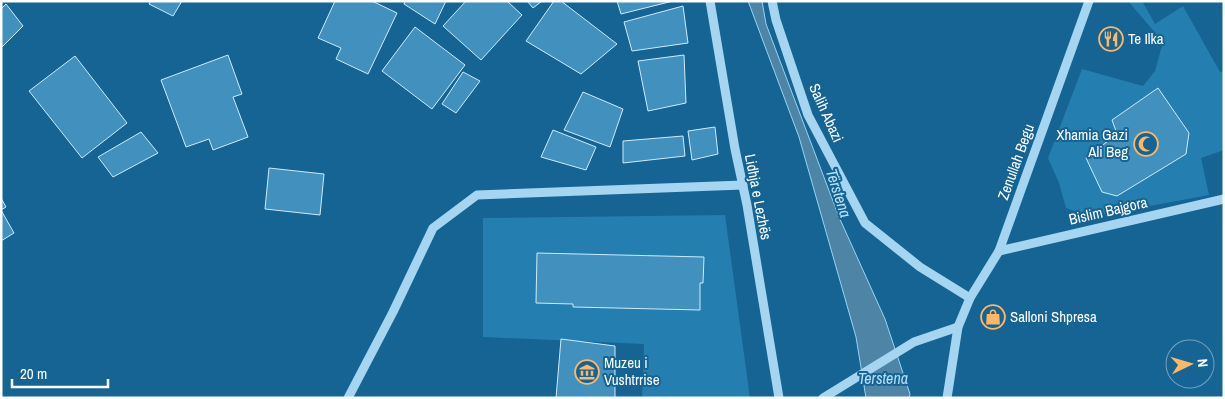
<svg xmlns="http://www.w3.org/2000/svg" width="1225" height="399" viewBox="0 0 1225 399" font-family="'Archivo Narrow',sans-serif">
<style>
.green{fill:#247eb0}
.water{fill:#4e85a6;stroke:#97d3f4}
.building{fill:#4290bd;stroke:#ccebfc}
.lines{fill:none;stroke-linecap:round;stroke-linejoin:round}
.minor{stroke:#a5d5f1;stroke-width:9}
.labels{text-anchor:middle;stroke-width:4;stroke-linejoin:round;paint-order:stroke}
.poi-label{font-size:15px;fill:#fff;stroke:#156494;text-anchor:start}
.street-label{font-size:15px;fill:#fff;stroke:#156494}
.water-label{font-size:16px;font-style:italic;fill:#b5e0f8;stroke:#156494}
</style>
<rect width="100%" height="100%" fill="#156494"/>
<!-- green -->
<g class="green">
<polygon points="1128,1 1142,1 1155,24 1183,6 1220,72 1224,71 1224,150 1201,158 1209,195 1091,217 1066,208 1059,183 1048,158 1082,69 1143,86 1155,71 1163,42"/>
<polygon points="725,215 750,398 642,398 644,344 483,337 483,218"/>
</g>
<!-- water -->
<polygon class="water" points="748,1 762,1 766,24 839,217 885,319 910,394 909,398 866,398 856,337 799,137"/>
<!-- building -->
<g class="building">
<polygon points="151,1 182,1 173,16 149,4"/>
<polygon points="335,1 372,1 397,13 368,74 336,59 341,48 318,38"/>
<polygon points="405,1 446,1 435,24 404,4"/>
<polygon points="466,1 507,1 522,15 481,60 443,26"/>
<polygon points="527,1 542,1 533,8"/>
<polygon points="554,1 561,1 617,44 581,74 526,41"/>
<polygon points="617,1 673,1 621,14"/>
<polygon points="6,4 23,26 1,48 1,9"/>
<polygon points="683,6 688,43 632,51 624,22"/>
<polygon points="415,27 465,65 432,109 382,71"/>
<polygon points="228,55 242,94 233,97 248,137 213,150 209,139 186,147 161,80"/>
<polygon points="684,55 686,103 648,111 638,61"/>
<polygon points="75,56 127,123 82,158 29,91"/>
<polygon points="463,72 480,81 456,113 442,104"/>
<polygon points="1158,88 1189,133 1186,154 1117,196 1102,192 1086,158 1117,134 1112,120"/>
<polygon points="583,92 623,109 610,147 564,130"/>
<polygon points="715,127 718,154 692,160 688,131"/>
<polygon points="553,130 596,147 586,170 541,157"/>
<polygon points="141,132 158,153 113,177 98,157"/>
<polygon points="683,136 685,156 623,163 623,141"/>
<polygon points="269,168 324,174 320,215 265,209"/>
<polygon points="1,198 6,207 1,210"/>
<polygon points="1,210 14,233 1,241"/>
<polygon points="537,253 704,257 703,283 700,283 700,310 573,307 573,304 536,303"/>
<polygon points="561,339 615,346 615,398 556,398"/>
</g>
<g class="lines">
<!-- minor -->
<g class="minor">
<polyline points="710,1 735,149 747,205 779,398"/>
<polyline points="772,1 776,20 808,115 865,223 920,267 970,298"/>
<polyline points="999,251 1224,199"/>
<polyline points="348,398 393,312 433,228 477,195 743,185"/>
<polyline points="823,398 914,342 958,327"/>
<polyline points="947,398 958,327 970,298 999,251 1089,1"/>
</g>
</g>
<!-- icons -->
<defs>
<g id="restaurant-ring" transform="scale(1.25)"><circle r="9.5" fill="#156494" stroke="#ffb665" stroke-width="1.5"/><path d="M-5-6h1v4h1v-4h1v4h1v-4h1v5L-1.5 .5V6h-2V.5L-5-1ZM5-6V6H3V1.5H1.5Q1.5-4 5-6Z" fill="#ffb665"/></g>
<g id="mosque-ring" transform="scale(1.25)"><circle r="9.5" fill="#156494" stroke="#ffb665" stroke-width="1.5"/><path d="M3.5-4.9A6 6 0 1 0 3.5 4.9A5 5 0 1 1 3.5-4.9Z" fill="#ffb665"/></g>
<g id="shop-ring" transform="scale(1.25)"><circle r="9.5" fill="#156494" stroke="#ffb665" stroke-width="1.5"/><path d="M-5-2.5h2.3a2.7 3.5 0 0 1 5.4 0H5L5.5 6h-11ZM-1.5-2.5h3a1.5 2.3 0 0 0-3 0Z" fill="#ffb665"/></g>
<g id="museum-ring" transform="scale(1.25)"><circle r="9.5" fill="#156494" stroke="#ffb665" stroke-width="1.5"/><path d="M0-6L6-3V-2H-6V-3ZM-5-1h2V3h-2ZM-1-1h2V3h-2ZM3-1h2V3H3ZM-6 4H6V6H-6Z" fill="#ffb665"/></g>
</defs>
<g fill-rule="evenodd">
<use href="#restaurant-ring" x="1111" y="39"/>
<use href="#mosque-ring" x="1146" y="144"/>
<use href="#shop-ring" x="993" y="317"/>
<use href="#museum-ring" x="587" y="372"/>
</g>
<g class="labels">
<!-- poi labels -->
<g class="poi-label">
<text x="1128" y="44">Te Ilka</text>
<text x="1128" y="140" text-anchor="end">Xhamia Gazi<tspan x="1128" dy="17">Ali Beg</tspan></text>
<text x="1010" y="322">Salloni Shpresa</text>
<text x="604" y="368">Muzeu i<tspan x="604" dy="17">Vushtrrise</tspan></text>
</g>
<!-- street labels -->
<g class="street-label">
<text transform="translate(826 113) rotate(66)" y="5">Salih Abazi</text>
<text transform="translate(1016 162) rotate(-70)" y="5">Zenullah Begu</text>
<text transform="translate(758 197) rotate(79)" y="5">Lidhja e Lezhës</text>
<text transform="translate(1108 211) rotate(-13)" y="5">Bislim Bajgora</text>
</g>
<!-- water labels -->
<g class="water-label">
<text transform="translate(839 193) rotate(72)" y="6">Tërstena</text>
<text x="883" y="384">Terstena</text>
</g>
</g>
<!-- border -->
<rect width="1225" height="399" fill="none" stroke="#ffffff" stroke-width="5"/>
<!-- north arrow -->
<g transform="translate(1190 364) rotate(85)"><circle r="24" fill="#156494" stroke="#73a2bf"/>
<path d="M0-4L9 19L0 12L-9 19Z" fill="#ffb665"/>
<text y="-8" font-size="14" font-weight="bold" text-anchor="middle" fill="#ffffff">N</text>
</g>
<!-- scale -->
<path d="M12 379v8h96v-8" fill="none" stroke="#ffffff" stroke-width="2.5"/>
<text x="20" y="379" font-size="15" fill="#ffffff" stroke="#156494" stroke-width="4" paint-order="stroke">20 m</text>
</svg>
